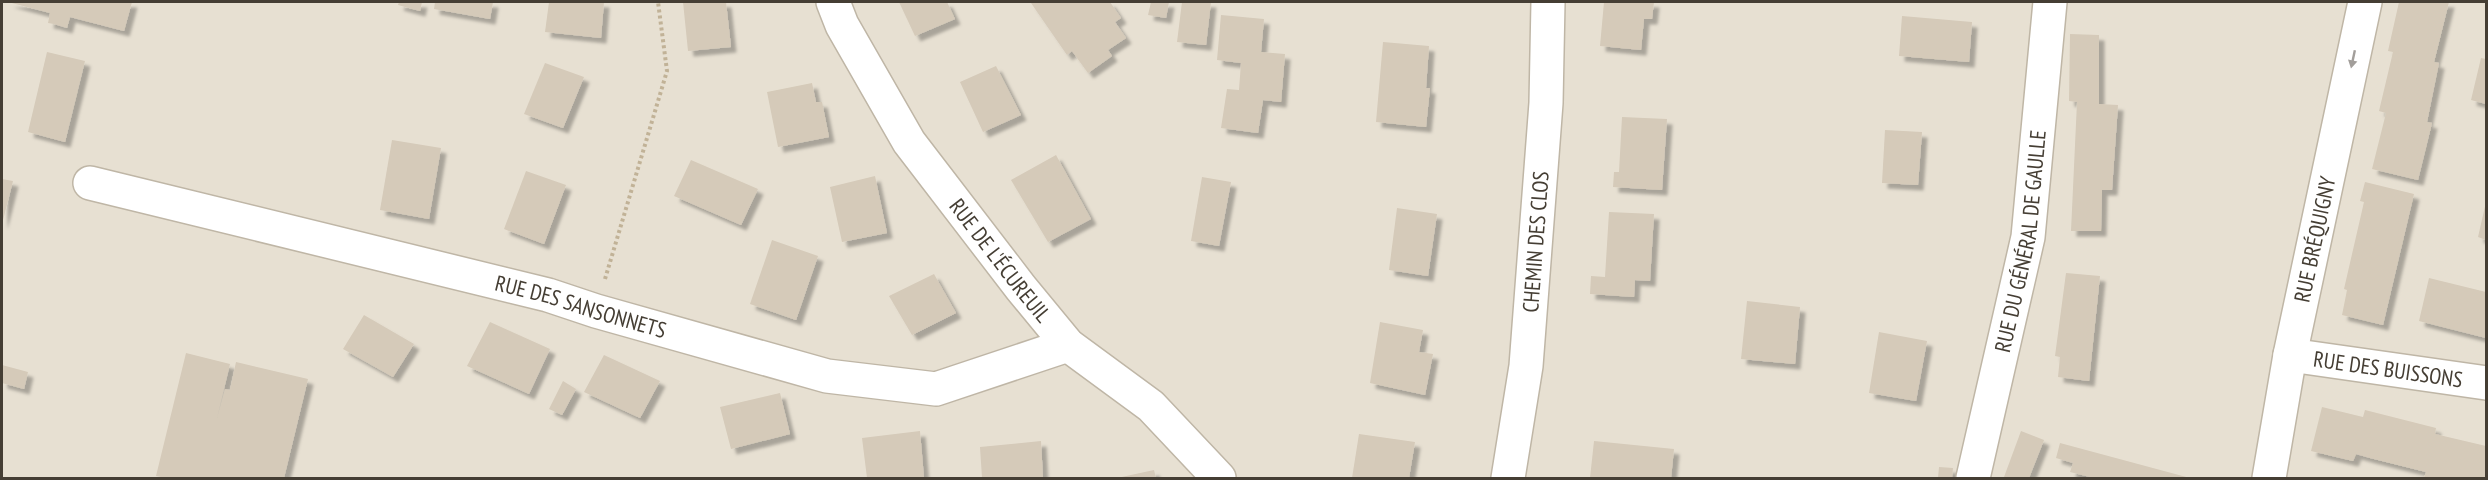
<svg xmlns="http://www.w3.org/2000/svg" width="2488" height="480" viewBox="0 0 2488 480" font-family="'PT Sans Narrow',sans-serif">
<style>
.residential{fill:#e7e0d2}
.building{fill:#d5cab9;filter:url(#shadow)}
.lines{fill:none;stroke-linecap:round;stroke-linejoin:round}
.minor-casing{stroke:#bfb6a6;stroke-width:36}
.path{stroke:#c1b297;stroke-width:4;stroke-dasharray:3 3;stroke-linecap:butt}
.minor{stroke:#fff;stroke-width:33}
.oneway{fill:#a29e9a}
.labels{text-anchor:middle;stroke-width:4.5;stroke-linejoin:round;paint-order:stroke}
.street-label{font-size:22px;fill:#453e34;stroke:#fff}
</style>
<defs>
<filter id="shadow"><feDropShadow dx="5.5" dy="5.5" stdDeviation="1.5" flood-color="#0004"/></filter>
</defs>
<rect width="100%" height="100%" fill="#f3eee4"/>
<!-- residential -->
<rect class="residential" x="2" y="2" width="2484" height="476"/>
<!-- building -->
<g class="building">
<polygon points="8,2 132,2 124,31 70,17 67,28 54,24 48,23 50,13"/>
<polygon points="399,2 422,2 420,11 398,5"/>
<polygon points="435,2 493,2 490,19 434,9"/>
<polygon points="549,2 604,2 601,38 545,32"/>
<polygon points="683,2 726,2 731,47 688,51"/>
<polygon points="899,2 947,2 955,19 915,36"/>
<polygon points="1032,2 1091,2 1092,3 1110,2 1121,18 1115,22 1126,38 1108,50 1112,56 1088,73 1072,51 1067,55 1031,3"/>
<polygon points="1151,2 1169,2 1166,18 1148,15"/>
<polygon points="1182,2 1211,2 1206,45 1177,42"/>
<polygon points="1604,2 1654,2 1652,19 1644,19 1641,50 1600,46"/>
<polygon points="2399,2 2449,2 2434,62 2439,63 2427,122 2432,123 2418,180 2372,169 2386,113 2379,111 2393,52 2388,51"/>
<polygon points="1221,15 1264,19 1261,52 1285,54 1281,102 1263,100 1258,133 1221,128 1227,89 1239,90 1241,63 1217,60"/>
<polygon points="1902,16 1972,22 1969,62 1899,56"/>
<polygon points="2070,34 2099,35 2099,104 2118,105 2112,190 2102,190 2101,231 2071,231 2077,102 2069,101"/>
<polygon points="1383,42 1429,46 1426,88 1430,88 1426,127 1376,122"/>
<polygon points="47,52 85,61 65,142 28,132"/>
<polygon points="2481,58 2486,59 2486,104 2471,100"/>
<polygon points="545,63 584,77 563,128 524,114"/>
<polygon points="996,66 1021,115 983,132 960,82"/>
<polygon points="812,83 816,102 822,102 829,137 778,147 767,92"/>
<polygon points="1622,117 1667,119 1662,190 1613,187 1614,172 1619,172"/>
<polygon points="1885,130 1922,132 1918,185 1882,183"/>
<polygon points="392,140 441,148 429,219 380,210"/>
<polygon points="1056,155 1091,219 1048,242 1011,180"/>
<polygon points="691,160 758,189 741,225 674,196"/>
<polygon points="526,171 566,185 544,244 504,229"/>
<polygon points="875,176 887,233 842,242 830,187"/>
<polygon points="1202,177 1231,182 1219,246 1191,241"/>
<polygon points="2,179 13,181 2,224"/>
<polygon points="2365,182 2414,194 2383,325 2342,315 2347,290 2344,289 2364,202 2360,201"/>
<polygon points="2486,202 2486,240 2478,237"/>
<polygon points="1397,208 1437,214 1428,276 1389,270"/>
<polygon points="1609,212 1654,214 1650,281 1635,280 1634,297 1590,294 1591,276 1605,277"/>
<polygon points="772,240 818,256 796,320 750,304"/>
<polygon points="2066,273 2100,276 2089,381 2058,377 2060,357 2055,356"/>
<polygon points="934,274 956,313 912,335 889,296"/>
<polygon points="2429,278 2486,292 2486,338 2419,321"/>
<polygon points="1747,301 1800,307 1795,364 1741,359"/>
<polygon points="364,315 414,344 393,377 343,349"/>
<polygon points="490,322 550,349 529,394 467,366"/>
<polygon points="1380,322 1423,330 1419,352 1433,354 1425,395 1370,383"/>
<polygon points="1879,332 1927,341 1916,401 1869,393"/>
<polygon points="186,353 230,364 217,418 225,389 230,390 236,362 308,379 284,478 166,478 156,476"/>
<polygon points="604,355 660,381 640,418 584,392"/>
<polygon points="2,365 28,372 24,389 2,383"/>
<polygon points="563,381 576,389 562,415 549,409"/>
<polygon points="780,393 790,434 731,449 720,407"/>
<polygon points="2322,407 2363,417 2365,410 2436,428 2435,434 2486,446 2486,478 2424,478 2426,472 2370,458 2356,454 2353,461 2311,451"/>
<polygon points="920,431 924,478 867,478 862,438"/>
<polygon points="2021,431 2044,440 2029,478 2009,478 2004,477"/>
<polygon points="1359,434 1415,442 1409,478 1352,478"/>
<polygon points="1041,441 1043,478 982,478 980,447"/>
<polygon points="1594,441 1674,449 1671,478 1590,478"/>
<polygon points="2060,443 2190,478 2094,478 2070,472 2073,463 2056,458"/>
<polygon points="1939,467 1953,468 1952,478 1938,478"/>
<polygon points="1154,470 1156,478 1117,478"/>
</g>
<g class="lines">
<!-- minor casing -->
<g class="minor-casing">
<g id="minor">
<path id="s1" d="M833 2 842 25 909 142 1021 288 1068 345 1151 406 1219 478"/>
<path id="s2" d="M90 183 548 295 596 311 827 376 936 389 1068 345"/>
<path id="s3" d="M2290 355 2486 383"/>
<path id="s4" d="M1508 478 1526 366 1546 103 1548 2"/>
<path id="s5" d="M1973 478 2028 237 2050 2"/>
<path id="s6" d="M2269 478 2290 355 2365 2"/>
</g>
</g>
<!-- path -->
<polyline class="path" points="605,279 667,71 658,2"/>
<!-- minor -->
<use href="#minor" class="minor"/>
</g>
<!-- one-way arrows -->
<defs><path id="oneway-solid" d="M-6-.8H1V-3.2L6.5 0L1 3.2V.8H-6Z" transform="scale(1.5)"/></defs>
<use class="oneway" href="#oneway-solid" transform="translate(2353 59) rotate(102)"/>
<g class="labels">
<!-- street labels -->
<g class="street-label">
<text dy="8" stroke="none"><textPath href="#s6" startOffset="243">RUE BRÉQUIGNY</textPath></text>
<text dy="8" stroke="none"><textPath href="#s4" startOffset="238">CHEMIN DES CLOS</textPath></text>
<text dy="8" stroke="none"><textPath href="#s5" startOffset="242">RUE DU GÉNÉRAL DE GAULLE</textPath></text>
<text dy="8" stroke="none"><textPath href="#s1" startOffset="309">RUE DE L'ÉCUREUIL</textPath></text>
<text dy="8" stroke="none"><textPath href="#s2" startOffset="506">RUE DES SANSONNETS</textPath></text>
<text dy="8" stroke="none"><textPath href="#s3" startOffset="99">RUE DES BUISSONS</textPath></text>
</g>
</g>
<!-- border -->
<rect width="2488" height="480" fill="none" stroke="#453e34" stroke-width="6"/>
</svg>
